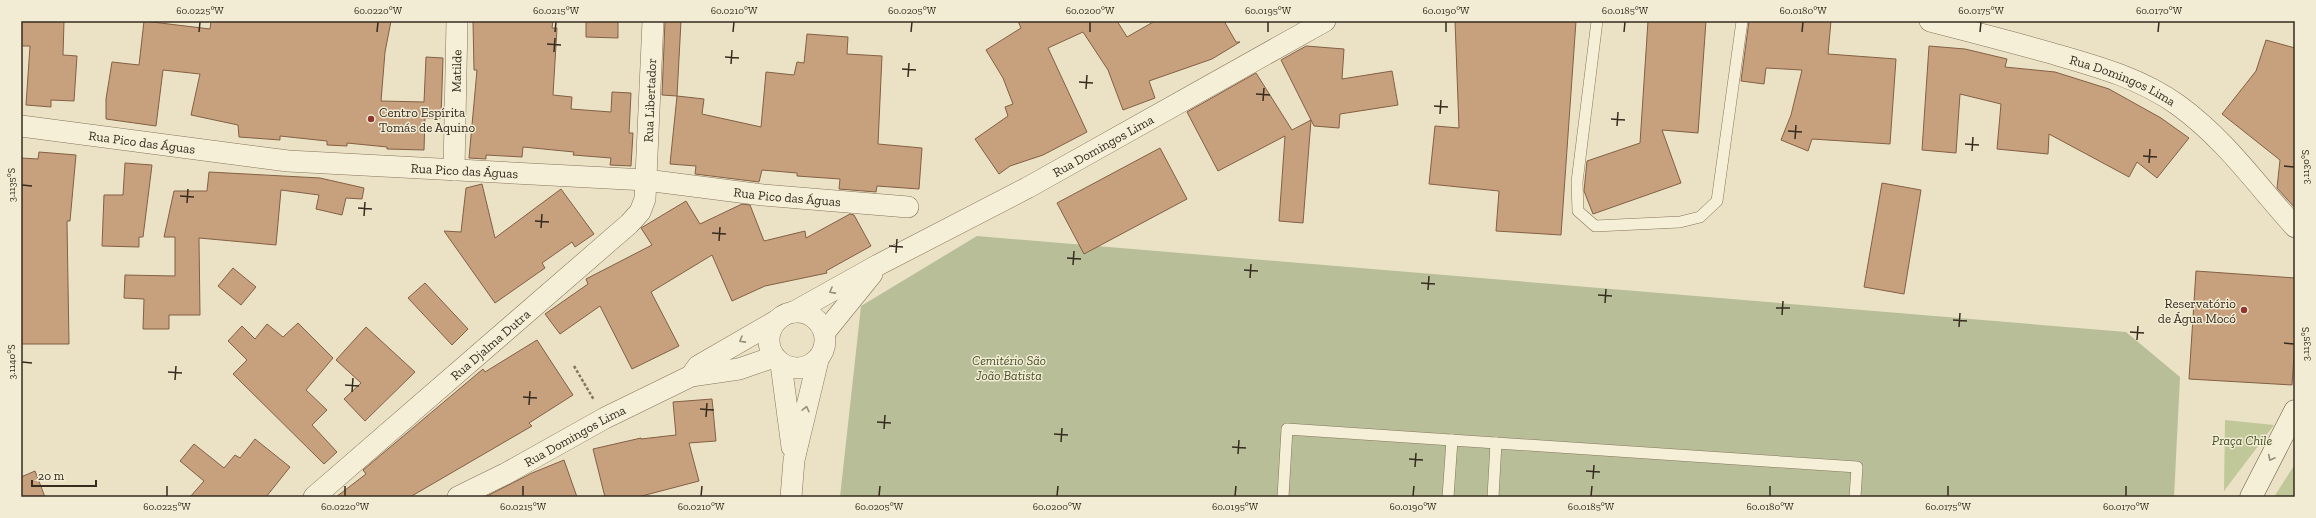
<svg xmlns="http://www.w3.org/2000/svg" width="2316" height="518" viewBox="0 0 2316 518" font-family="'Zilla Slab',serif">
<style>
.green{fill:#c0c899}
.cemetery{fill:#b7be98}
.building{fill:#c7a07d;stroke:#826044}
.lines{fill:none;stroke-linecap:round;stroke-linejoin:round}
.lane-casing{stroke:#85745c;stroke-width:12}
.street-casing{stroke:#85745c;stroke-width:22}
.secondary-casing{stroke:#66553f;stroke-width:23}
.path{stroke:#85745c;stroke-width:2.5;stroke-dasharray:3 2;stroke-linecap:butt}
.lane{stroke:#f6efd7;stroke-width:11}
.street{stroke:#f6efd7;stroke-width:21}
.secondary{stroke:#f6efd7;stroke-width:22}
.oneway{stroke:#968d7b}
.ticks{fill:none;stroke:#362b1f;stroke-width:1.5}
.poi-dot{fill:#8f3630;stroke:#f3ecd4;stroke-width:1.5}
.labels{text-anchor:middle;stroke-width:3;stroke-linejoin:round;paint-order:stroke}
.street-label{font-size:13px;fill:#362b1f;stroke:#f3ecd4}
.poi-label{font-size:13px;fill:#362b1f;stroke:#f3ecd4;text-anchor:start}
.park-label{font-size:13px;font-style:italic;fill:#445127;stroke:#f3ecd4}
.neatline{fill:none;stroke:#362b1f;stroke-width:1.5}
.ticks-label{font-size:10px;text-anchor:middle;fill:#362b1f}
</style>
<rect width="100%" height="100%" fill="#ebe2c5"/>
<!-- green -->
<g class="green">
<polygon points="2225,420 2274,425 2224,491"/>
<polygon points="2295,464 2295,497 2274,497"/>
</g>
<!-- cemetery -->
<polygon class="cemetery" points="977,236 2126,332 2180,377 2174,497 840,497 861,306"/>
<!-- building -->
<g class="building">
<polygon points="21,21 64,21 63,55 77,56 74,101 51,100 51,107 26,105 30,46 21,46"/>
<polygon points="144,21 210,29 211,21 391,21 385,52 381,101 424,102 426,57 443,58 441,118 425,118 424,150 387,149 387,147 347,143 347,146 327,145 327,141 280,136 280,140 239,137 238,125 191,115 200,74 163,70 156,126 106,119 106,99 112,62 139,65"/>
<polygon points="473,21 553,21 552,28 557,28 553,95 572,97 571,109 611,112 612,92 631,93 629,133 633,133 631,166 610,165 611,158 573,155 574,152 523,147 522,157 486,155 486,159 469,158 477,70 474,70"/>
<polygon points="586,21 618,21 618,38 586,37"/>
<polygon points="665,21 681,21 677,96 662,95"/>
<polygon points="1018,21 1117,21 1127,37 1155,21 1224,21 1236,42 1240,42 1212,59 1149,81 1155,98 1123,110 1108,70 1083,32 1048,48 1087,132 1043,155 1010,166 999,174 975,139 1008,116 1005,107 1013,104 1003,78 986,50 1021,28"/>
<polygon points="1455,21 1576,21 1561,235 1496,231 1499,191 1429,184 1435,126 1459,128"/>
<polygon points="1648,21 1706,21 1698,133 1662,130 1681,183 1593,214 1584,191 1587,161 1640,143"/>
<polygon points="1749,21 1831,21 1828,54 1896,59 1890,144 1812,139 1808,151 1781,140 1791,115 1802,70 1766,68 1764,84 1741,81"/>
<polygon points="807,34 848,37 847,54 882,56 878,144 922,148 919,189 877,186 876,192 839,189 840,179 797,176 797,173 762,170 759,182 695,174 696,166 670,164 677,96 704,99 702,114 761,127 766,72 794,75 797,62 804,63"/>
<polygon points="2266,40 2295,48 2295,208 2277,188 2280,160 2222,114 2256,71"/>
<polygon points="1306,46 1344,49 1342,79 1392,71 1398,105 1340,114 1339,128 1314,126 1281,60"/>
<polygon points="1929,46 1965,49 2007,59 2005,67 2055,72 2109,89 2161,118 2189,138 2157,178 2137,162 2129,177 2049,134 2048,154 1997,149 2001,104 1960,94 1956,153 1922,150"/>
<polygon points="1256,73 1292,130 1311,120 1303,223 1279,221 1285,136 1218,171 1187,112"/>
<polygon points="1160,148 1187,199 1084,254 1057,203"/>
<polygon points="39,152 76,155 70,221 67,221 69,344 21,344 21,158 38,159"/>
<polygon points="125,163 152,165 143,237 139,237 139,247 102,246 104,195 123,195"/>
<polygon points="209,172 320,178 364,188 362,199 346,198 342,215 316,209 319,195 281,190 276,245 199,238 200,315 169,315 169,329 143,329 144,299 124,298 125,275 175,276 175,237 164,237 174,191 207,191"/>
<polygon points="1882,183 1921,190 1904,294 1864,287"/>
<polygon points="482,184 495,238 561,189 594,234 575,247 572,242 542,263 545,268 495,303 444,231 461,232 466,188"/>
<polygon points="686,201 700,224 742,204 750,205 764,241 805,231 806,238 850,214 854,215 871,246 826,271 827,273 765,286 732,301 712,255 651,292 679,346 632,369 600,306 560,334 545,314 588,284 586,279 652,245 641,228"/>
<polygon points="233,268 256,287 241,305 218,286"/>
<polygon points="2196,271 2295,278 2295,341 2292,385 2189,379"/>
<polygon points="425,283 468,329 452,345 408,298"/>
<polygon points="298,323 333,358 306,390 327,410 312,425 337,452 324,464 233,374 247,360 228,341 242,326 255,339 267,324 283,337"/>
<polygon points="366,327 415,372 365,421 344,399 361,383 336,360"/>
<polygon points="537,340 573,395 529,423 532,426 410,497 336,497 366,474 363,470 483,369 485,372"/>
<polygon points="712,399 716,441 689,443 699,481 638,497 605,497 593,449 641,438 641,439 676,435 673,402"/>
<polygon points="255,439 290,467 266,497 190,497 204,481 180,461 194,444 224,468 235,455 240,458"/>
<polygon points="564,460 577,497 485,497 532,473"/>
<polygon points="35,471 45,497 21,497 21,477"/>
</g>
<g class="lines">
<!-- lane casing -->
<g class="lane-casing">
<g id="lane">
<polyline points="1597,21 1577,182 1578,211 1595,226 1680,222 1700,217 1717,201 1742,21"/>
<polyline points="1283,497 1287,429 1857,467 1855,497"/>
<polyline points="1448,497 1452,440"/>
<polyline points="1493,497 1496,443"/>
</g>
</g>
<!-- street casing -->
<g class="street-casing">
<g id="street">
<path id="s1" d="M1930 21C1969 31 2008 41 2047 52 2092 65 2139 77 2178 105 2226 140 2256 184 2295 227"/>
<path id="s2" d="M21 126 288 161 646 180 763 195 908 207"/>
<path id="s3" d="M454 170 457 21"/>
<circle cx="797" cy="340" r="28"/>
<path id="s4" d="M794 312 878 265 1027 188 1325 21"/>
<polyline points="825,332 872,274"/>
<polyline points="781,364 792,447"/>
<polyline points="691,376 698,366 776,321"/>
<path id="s5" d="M314 497 629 224 640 212 645 199 653 21"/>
<path id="s6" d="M458 497 505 474 605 418 691 376 739 369 774 357"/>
<polyline points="791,497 794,460 818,360"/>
</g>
</g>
<!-- secondary casing -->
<g class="secondary-casing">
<polyline id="secondary" points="2251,497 2295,411"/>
</g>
<!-- path -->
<polyline class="path" points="574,366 594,400"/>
<!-- lane -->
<use href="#lane" class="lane"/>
<!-- street -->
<use href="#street" class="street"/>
<!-- secondary -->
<use href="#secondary" class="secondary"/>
</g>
<!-- one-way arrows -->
<defs><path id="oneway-chevron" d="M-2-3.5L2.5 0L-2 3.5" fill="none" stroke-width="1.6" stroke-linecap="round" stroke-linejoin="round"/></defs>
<g class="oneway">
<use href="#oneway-chevron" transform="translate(832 291) rotate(151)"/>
<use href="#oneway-chevron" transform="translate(742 340) rotate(151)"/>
<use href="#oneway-chevron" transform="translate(806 409) rotate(-77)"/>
<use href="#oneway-chevron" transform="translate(2271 458) rotate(117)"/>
</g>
<!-- ticks -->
<path class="ticks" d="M199 32 200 22M377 32 378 22M555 32 556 22M733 32 734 22M911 32 912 22M1090 32V22M1268 32V22M1446 32V22M1624 32 1625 22M1802 32 1803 22M1980 32 1981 22M2158 32 2159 22M547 44 561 45M554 52 555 38M725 57 739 58M731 64 732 50M902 69 916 70M908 77 909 63M1079 82 1093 83M1086 89 1087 75M1256 94 1270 95M1263 101 1264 88M1434 106 1448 107M1440 114 1441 100M1611 119 1625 120M1617 126 1618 112M1788 131 1802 132M1795 139 1796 125M1965 144 1979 145M1972 151 1973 137M2143 156 2157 157M2149 163 2150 149M2284 166 2294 167M22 185 32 186M180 196 194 197M187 203 188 189M358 208 372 209M364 216 365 202M535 221 549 222M541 228 542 214M712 233 726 234M719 241 720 227M889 246 903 247M896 253 897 239M1067 258 1081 259M1073 265 1074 251M1244 270 1258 271M1250 278 1251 264M1421 283 1435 284M1428 290 1429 276M1598 295 1612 296M1605 303 1606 289M1776 308H1790M1782 315 1783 301M1953 320 1967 321M1959 327 1960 313M2130 332 2144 333M2137 340 2138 326M2284 343 2294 344M22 362 32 363M168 372 182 373M175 380 176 366M345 385 359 386M352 392 353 378M523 397 537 398M529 405 530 391M700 409 714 410M706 417 707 403M877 422 891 423M884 429 885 415M1054 434 1068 435M1061 442 1062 428M1232 447 1246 448M1238 454 1239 440M1409 459 1423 460M1415 467 1416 453M1586 471 1600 472M1593 479 1594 465M167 496V486M345 496V486M523 496V486M701 496 702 486M879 496 880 486M1057 496 1058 486M1235 496 1236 486M1413 496 1414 486M1591 496 1592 486M1770 496V486M1948 496V486M2126 496V486"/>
<!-- markers -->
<g class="poi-dot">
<circle cx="371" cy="119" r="4"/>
<circle cx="2244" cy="310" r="4"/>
</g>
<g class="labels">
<!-- street labels -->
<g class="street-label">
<text dy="5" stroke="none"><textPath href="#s3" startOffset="99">Matilde</textPath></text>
<text dy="5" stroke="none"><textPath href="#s1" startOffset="202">Rua Domingos Lima</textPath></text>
<text dy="5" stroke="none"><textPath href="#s5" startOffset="546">Rua Libertador</textPath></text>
<text dy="5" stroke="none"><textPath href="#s2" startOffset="122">Rua Pico das Águas</textPath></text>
<text dy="5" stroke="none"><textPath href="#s4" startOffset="351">Rua Domingos Lima</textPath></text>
<text dy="5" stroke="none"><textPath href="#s2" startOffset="446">Rua Pico das Águas</textPath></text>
<text dy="5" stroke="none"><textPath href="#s2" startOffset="770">Rua Pico das Águas</textPath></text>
<text dy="5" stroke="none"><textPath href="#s5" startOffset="233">Rua Djalma Dutra</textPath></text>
<text dy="5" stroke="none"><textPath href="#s6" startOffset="132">Rua Domingos Lima</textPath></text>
</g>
<!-- poi labels -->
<g class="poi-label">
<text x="379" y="117">Centro Espírita<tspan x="379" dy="15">Tomás de Aquino</tspan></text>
<text x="2236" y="308" text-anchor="end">Reservatório<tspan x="2236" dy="15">de Água Mocó</tspan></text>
</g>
<!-- park labels -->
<g class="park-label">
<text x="1009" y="365">Cemitério São<tspan x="1009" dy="15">João Batista</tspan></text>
<text x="2242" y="445">Praça Chile</text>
</g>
</g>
<!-- border -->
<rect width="2316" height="518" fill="none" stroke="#f3ecd4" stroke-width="44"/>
<!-- scale -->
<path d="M32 480v6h64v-6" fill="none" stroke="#362b1f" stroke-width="2"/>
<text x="38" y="480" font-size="12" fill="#362b1f" stroke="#f3ecd4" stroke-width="3" paint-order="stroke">20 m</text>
<rect x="22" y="22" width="2272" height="474" class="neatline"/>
<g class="ticks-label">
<text x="200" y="14">60.0225°W</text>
<text x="378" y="14">60.0220°W</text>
<text x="556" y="14">60.0215°W</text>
<text x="734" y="14">60.0210°W</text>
<text x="912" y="14">60.0205°W</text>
<text x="1090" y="14">60.0200°W</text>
<text x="1268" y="14">60.0195°W</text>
<text x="1446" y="14">60.0190°W</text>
<text x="1625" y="14">60.0185°W</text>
<text x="1803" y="14">60.0180°W</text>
<text x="1981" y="14">60.0175°W</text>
<text x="2159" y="14">60.0170°W</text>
<text transform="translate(2305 167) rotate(-90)" y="4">3.1130°S</text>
<text transform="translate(11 185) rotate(-90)" y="4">3.1135°S</text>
<text transform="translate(2305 344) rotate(-90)" y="4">3.1135°S</text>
<text transform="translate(11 362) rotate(-90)" y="4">3.1140°S</text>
<text x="167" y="510">60.0225°W</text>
<text x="345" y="510">60.0220°W</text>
<text x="523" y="510">60.0215°W</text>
<text x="701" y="510">60.0210°W</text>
<text x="879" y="510">60.0205°W</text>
<text x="1057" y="510">60.0200°W</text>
<text x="1235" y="510">60.0195°W</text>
<text x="1413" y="510">60.0190°W</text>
<text x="1591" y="510">60.0185°W</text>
<text x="1770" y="510">60.0180°W</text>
<text x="1948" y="510">60.0175°W</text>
<text x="2126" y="510">60.0170°W</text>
</g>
</svg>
